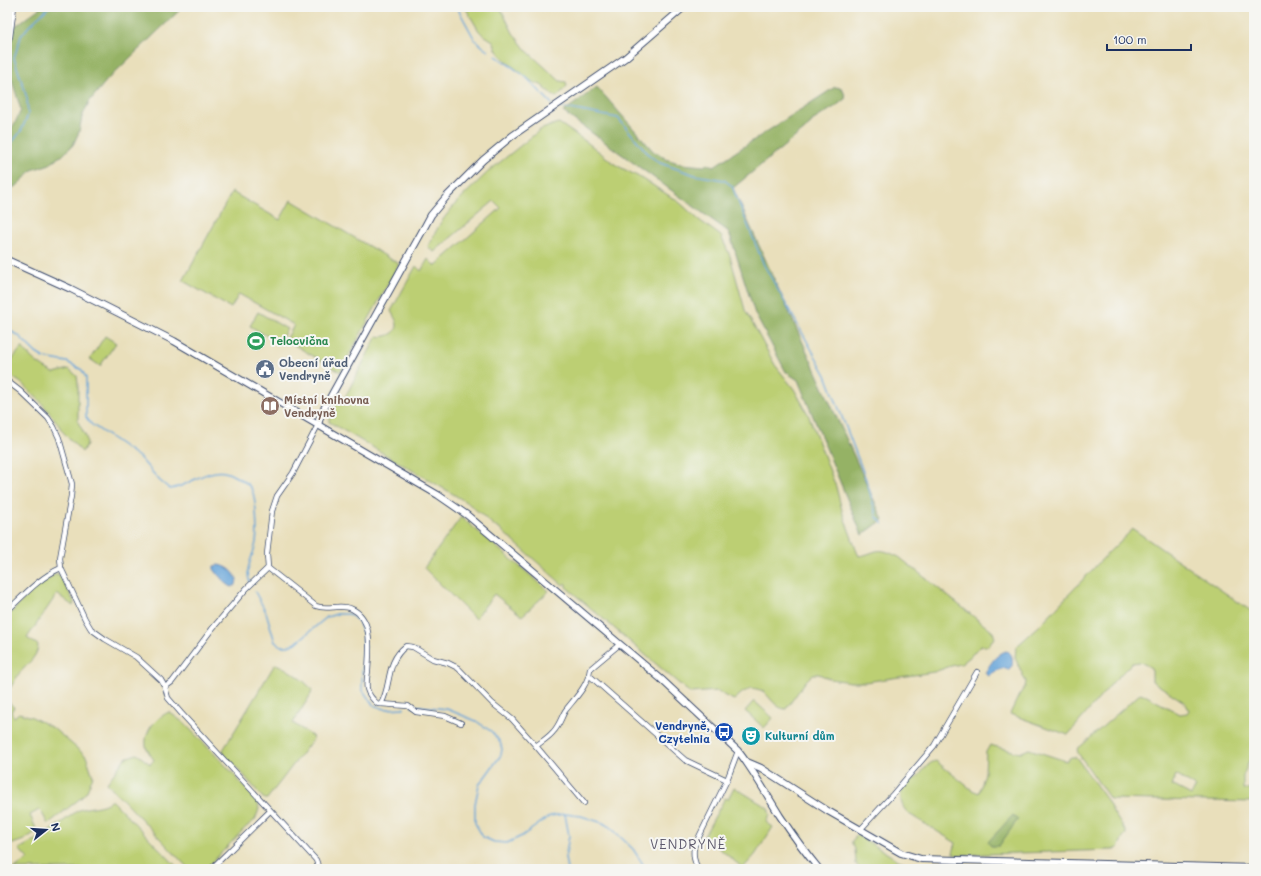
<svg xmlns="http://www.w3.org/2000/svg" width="1261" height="876" viewBox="0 0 1261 876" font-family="Mali,sans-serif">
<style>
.green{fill:#bccf73;stroke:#6c7f68;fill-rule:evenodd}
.forest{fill:#95b265;stroke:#587062}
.water{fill:#67a5d9;stroke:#416a9c}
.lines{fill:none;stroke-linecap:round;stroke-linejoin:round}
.stream{stroke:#67a5d9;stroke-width:1.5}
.street-casing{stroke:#3a496c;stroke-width:6}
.secondary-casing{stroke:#3a496c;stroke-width:8}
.street{stroke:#fff;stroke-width:4.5}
.secondary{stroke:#fff;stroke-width:6}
.labels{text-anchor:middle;stroke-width:4;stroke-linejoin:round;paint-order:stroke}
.leisure-label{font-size:11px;font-weight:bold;fill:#27864d;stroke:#f6f6f2;text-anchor:start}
.service-label{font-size:11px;font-weight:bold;fill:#4e5e75;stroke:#f6f6f2;text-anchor:start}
.education-label{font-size:11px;font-weight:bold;fill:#785e54;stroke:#f6f6f2;text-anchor:start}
.transit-label{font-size:11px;font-weight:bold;fill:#164399;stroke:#f6f6f2;text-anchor:end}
.culture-label{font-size:11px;font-weight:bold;fill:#0d838f;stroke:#f6f6f2;text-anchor:start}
.quarter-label{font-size:13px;letter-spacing:1px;fill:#5f5b6e;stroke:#f6f6f2}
</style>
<rect width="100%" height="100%" fill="#f6f6f2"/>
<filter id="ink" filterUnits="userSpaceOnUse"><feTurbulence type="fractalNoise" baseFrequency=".025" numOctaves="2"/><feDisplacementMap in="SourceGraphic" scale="8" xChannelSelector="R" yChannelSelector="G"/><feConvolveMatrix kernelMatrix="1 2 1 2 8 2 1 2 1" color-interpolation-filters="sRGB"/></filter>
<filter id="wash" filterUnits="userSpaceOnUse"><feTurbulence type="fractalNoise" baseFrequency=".012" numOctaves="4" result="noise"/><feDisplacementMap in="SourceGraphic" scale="16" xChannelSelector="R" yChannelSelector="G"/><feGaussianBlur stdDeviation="0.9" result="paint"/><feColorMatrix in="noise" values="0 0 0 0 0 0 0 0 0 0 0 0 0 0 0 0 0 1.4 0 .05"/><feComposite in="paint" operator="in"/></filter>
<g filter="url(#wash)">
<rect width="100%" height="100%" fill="#e9dfbb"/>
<!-- green -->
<g class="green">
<polygon points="465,7 500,7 513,33 526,50 560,81 566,82 567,86 557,97 554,96 541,85 531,81 506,61 497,51 493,41 482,34 479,31"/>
<path d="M559 123 588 143 616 165 643 179 679 202 699 220 721 236 730 256 745 310 775 365 794 389 808 414 836 487 843 514 857 552 859 556C866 555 870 553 876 551 884 549 892 554 899 557L993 632 995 638 992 640 989 646H981L975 651 970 657 961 664 951 666 934 672 865 682H851L830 679 819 674H813L806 681 786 709C776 709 771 698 764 692 760 689 756 689 751 688L742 693 734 700 725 696 718 691 690 693 566 587V584L565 583 563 585 503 532 502 530 497 528 469 504 453 494 329 422C329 414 335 406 340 400L344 399 377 336C385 338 398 334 397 324 396 319 393 315 391 311L416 266 421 271 428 259 435 266 501 208 494 201 434 252 428 247 429 244 441 222 456 203 489 171 540 130 555 124Z"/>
<polygon points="232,192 280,220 291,200 399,264 340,372 286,340 294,325 239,294 231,308 183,281"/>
<polygon points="258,312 287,329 279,343 250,326"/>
<polygon points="105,336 116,343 100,366 90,359"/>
<path d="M22 347C31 359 40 366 54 373L69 369 77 376 78 384V422L86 437 87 444 82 452 63 432 56 421 40 401 20 382 7 374V366Z"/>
<polygon points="461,517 549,591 522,616 494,594 475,619 424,568"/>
<path d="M1133 529 1254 613V755L1252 754 1243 776V789H1251L1254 783V802L1110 799 1078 753 1077 749 1081 746 1117 714 1141 693 1180 714 1187 713 1189 710 1186 704 1181 700 1152 681V671L1150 667 1140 662 1132 663 1113 682 1068 735 1010 714 1019 695 1025 687 1026 682 1015 658 1016 647 1039 626 1109 552ZM1176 775 1196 787 1191 795 1172 785Z"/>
<path d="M55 574H58L61 576 74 602 73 606 57 594 27 638 38 645C38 657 26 665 19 674 15 680 11 687 7 693V617L32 591Z"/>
<path d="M275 664C283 665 308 683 312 690L311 694 293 723 312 736 313 739 267 799H265L263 798 242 773 224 754 223 750Z"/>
<polygon points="7,701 14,707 11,712 14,717 19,713 32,717 53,728 86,756 93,776 87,791 82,797 48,824 42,813 39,810 30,815 37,831 24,840 7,846"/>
<polygon points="754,701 773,718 764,728 745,711"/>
<path d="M169 712 184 723 229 769 258 803 259 809 255 820 245 828 206 869H189L107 783 125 758 137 754 150 764 154 760C151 756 147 750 146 746 144 731 156 718 169 712Z"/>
<path d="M990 745 1020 753 1029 749 1066 761 1071 757H1076L1107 800 1113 812 1126 832V834L1123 837 1118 848 1112 850 956 855 953 853 956 843 909 814C899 805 897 791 909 781 911 779 914 779 917 777 925 770 925 764 936 761L972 790 979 793 985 773 986 752Z"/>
<polygon points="734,787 768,808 770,815 766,822 773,827 755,855 743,868 704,836 725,798 728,799"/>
<path d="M112 800 179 869H13L28 859 19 849 46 834 77 811C90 805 101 809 112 800Z"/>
<polygon points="857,835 898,860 915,866 922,867 935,863 941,863 948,866 955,866 958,869 860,869 856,864 855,849 852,844 852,841"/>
</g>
<!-- forest -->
<g class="forest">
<polygon points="41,7 183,7 107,80 89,102 82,117 79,132 73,145 62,156 59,157 50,164 32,170 18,185 7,191 7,134 15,123 21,110 7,64 7,47 14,27"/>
<polygon points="597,87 654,152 658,153 666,159 682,164 704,166 707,164 714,166 835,87 842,88 846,98 836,106 812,121 811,124 733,188 883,520 862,535 798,380 786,372 755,314 729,232 563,112"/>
<polygon points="1013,815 1018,819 999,846 991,846 988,842"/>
</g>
<!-- water -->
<g class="water">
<path d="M218 565C228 566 233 571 237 579L236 585 232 587C225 584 218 575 214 569V566Z"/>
<path d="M1006 651C1013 653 1013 660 1012 666L1008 670 1006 668C1000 669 994 671 989 676L985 673C990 664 996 654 1006 651Z"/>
</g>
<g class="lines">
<!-- stream -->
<g class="stream">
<polyline points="457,7 475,40 488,51"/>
<polyline points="496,56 525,76 552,104"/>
<polyline points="559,107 618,118 650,156 660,163 695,175 724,180 732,186 764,265 826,375 867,482 877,517 883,524"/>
<polyline points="7,149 21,131 28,115 27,98 14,58 21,36 29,26 49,7"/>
<path d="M7 329 19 336 36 353 44 358 67 362 82 370 86 378V417L91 424 139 457 160 481 170 489C186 487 199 474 215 472 224 470 231 474 238 478 244 481 249 484 252 490 256 499 258 531 256 542 254 556 244 567 250 583"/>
<polyline points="255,592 266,612 275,642 281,646 288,646 296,643 327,617 337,614 349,614 359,622 363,634 362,689 373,705 385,709 404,708"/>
<polyline points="412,707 420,706 447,709 476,721 492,732 500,742 502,749 501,755 479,785 475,804 475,823 483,837 494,842 507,843 522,836 550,816 565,814 581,816 603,823 610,827 633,849 646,869"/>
<polyline points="565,814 569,836 565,858 567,869"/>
</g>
</g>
</g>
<g filter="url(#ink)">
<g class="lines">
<!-- street casing -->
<g class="street-casing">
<g id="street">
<polyline points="7,43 10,37 14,7"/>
<polyline points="7,381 20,391 48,418 54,427 59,438 72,484 71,496 60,558 61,568 85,619 91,629 105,639 136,657 161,680 165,687 168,698 181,713 316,860 319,869"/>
<path d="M268 568 316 606C328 611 340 603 352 609 374 619 369 651 368 671 367 677 366 684 367 689 369 696 373 700 378 704H381C392 685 385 662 406 646L413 647 433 659 448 663 458 668 492 703 512 719 536 746C541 742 548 738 553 732 559 726 561 718 565 711 575 698 588 686 590 669L620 644"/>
<path d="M7 611C24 595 40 577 61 568"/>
<polyline points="590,676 685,760 727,780"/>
<polyline points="165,687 172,682 212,629 246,589 268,568 267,554 272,511 277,496 293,473 318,425"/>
<polyline points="381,704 408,706 416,712 445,716 461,723"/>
<polyline points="536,746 584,803"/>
<polyline points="860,830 893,794 934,746 977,672"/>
<polyline points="211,869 270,811"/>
<path d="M698 869C694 861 693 856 694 847L727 780 738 751"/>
</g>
</g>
<!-- secondary casing -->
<g class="secondary-casing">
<g id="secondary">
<path d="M7 260 71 289 174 341 438 495 467 515 661 679 738 751C754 771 766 794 780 816 792 834 805 852 819 869"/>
<polyline points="318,425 321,414 424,228 431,215 447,196 483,160 512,136 625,58 684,7"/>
<polyline points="747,762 761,768 828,811 901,853 921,859 1254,868"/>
</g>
</g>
<!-- street -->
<use href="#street" class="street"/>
<!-- secondary -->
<use href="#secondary" class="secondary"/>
</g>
</g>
<!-- icons -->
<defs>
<g id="stadium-disc" transform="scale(1)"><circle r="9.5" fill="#2e9e5b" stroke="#f6f6f2"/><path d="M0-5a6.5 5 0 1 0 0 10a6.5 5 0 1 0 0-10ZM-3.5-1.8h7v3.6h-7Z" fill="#fff"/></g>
<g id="civic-disc" transform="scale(1)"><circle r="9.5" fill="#5c6f8a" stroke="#f6f6f2"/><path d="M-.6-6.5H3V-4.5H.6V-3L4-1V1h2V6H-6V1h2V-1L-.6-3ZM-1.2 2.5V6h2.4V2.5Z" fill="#fff"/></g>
<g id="library-disc" transform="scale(1)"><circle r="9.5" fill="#8d6e63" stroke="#f6f6f2"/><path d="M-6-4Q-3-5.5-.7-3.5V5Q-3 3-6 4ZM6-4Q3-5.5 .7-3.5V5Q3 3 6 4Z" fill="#fff"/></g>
<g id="bus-disc" transform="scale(1)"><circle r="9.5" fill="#1a4fb4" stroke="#f6f6f2"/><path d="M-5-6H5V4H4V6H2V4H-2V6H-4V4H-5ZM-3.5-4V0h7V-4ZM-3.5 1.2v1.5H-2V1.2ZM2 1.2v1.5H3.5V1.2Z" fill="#fff"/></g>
<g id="theatre-disc" transform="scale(1)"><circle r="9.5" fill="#0f9aa8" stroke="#f6f6f2"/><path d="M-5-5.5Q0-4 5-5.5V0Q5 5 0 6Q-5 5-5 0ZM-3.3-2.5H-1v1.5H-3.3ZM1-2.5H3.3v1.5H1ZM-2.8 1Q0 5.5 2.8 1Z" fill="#fff"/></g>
</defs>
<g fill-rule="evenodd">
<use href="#stadium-disc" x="256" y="341"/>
<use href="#civic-disc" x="265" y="369"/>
<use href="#library-disc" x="270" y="406"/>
<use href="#bus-disc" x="724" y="732"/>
<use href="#theatre-disc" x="751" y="736"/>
</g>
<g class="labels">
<!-- leisure labels -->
<g class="leisure-label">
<text x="270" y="345">Telocvična</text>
</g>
<!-- service labels -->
<g class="service-label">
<text x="279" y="367">Obecní úřad<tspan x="279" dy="13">Vendryně</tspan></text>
</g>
<!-- education labels -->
<g class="education-label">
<text x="284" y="404">Místní knihovna<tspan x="284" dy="13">Vendryně</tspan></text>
</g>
<!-- transit labels -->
<g class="transit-label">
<text x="710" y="730">Vendryně,<tspan x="710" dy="13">Czytelnia</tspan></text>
</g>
<!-- culture labels -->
<g class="culture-label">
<text x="765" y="740">Kulturní dům</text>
</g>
<!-- quarter labels -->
<g class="quarter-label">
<text x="688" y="849">VENDRYNĚ</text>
</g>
</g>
<!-- margin -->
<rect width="1261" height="876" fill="none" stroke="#f6f6f2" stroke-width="24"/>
<!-- north arrow -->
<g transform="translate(46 830) rotate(73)" stroke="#f6f6f2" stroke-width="3" paint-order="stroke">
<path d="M0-3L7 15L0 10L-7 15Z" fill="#1b2f5e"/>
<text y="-6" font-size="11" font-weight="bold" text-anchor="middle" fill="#1b2f5e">N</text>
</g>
<!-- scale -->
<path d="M1107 44v6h84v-6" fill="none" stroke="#1b2f5e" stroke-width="2"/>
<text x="1113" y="44" font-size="12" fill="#1b2f5e" stroke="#f6f6f2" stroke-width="3" paint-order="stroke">100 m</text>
</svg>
